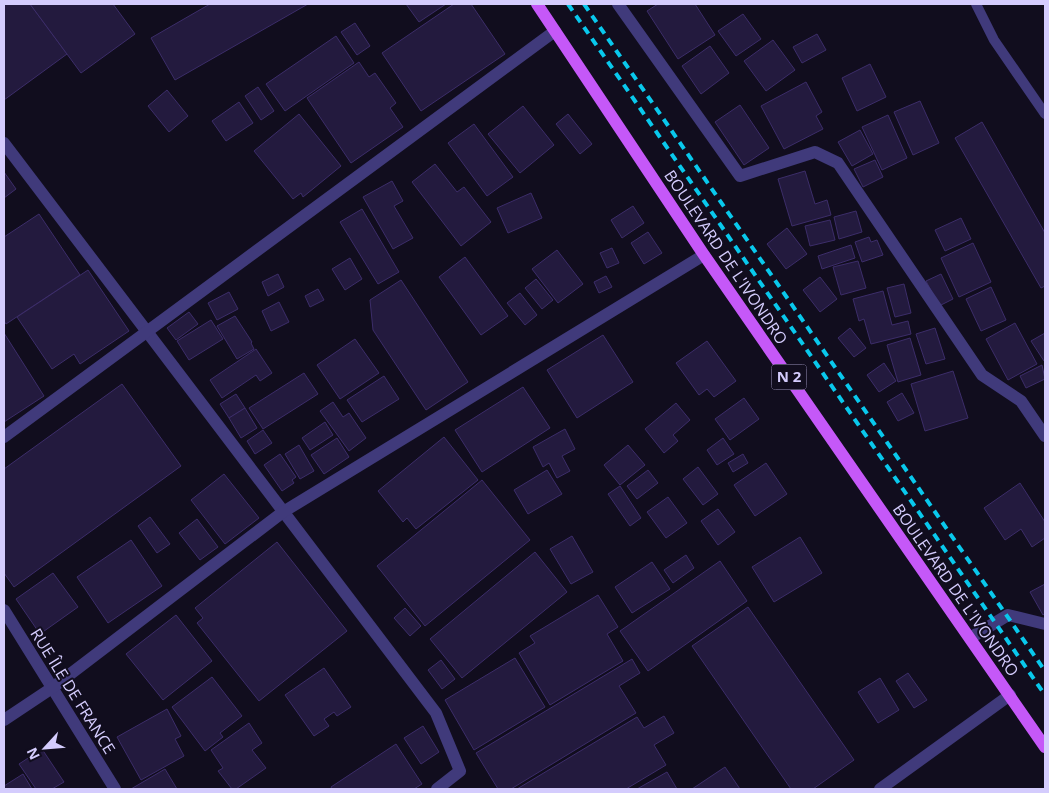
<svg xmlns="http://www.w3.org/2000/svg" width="1049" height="793" viewBox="0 0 1049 793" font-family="'Open Sans',sans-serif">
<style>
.building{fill:#231a3e;stroke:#3c2d69}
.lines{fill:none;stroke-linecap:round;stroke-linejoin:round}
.service{stroke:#403a7b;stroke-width:10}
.minor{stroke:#403a7b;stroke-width:12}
.tertiary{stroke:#403a7b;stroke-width:12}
.primary{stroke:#c558f8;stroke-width:12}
.rail{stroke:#09c8ec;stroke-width:4;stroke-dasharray:8 6;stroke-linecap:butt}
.labels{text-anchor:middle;stroke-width:4;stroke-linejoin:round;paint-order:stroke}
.shield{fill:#110d1e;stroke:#9a93ba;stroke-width:1}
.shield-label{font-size:15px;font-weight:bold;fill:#d4ccfd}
.street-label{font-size:16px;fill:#d4ccfd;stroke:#110d1e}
</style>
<rect width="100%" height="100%" fill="#110d1e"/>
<!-- building -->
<g class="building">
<polygon points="4,4 30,4 67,54 4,100"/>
<polygon points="30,4 113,4 135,34 81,73"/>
<polygon points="210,4 308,4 175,80 151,38"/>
<polygon points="406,4 446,4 419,22"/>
<polygon points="454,4 471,4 505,54 421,111 382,53"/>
<polygon points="658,4 695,4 715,35 678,59 647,11"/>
<polygon points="743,14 761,39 736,56 718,31"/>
<polygon points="355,23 370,46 357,55 341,32"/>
<polygon points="817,34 826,50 802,63 793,47"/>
<polygon points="336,36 354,63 285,111 266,84"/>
<polygon points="773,40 795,70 766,91 744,61"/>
<polygon points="710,46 729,73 701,94 682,66"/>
<polygon points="359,62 369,77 375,73 396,103 390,108 403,127 351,163 307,98"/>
<polygon points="870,64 886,97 857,111 842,78"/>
<polygon points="806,82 822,112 816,116 823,129 784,149 761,106"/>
<polygon points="258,87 274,111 261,120 245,96"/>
<polygon points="167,90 188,116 169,132 148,106"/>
<polygon points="920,101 939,143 913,155 894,112"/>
<polygon points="239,102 253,123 226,141 212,121"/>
<polygon points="740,105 769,148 744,165 715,122"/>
<polygon points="523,106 554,145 520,173 488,134"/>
<polygon points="299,114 341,166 303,197 301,193 293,199 254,151"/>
<polygon points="568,114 592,144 580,154 556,124"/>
<polygon points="888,115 907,158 882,170 862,127"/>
<polygon points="982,122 1045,233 1045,286 1041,288 955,138"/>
<polygon points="474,124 513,177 487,196 448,143"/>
<polygon points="860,130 873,154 852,166 838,142"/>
<polygon points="875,160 883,177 863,187 854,169"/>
<polygon points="435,164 457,192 464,187 491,222 461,246 412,182"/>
<polygon points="805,171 815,204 827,200 831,215 792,226 778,179"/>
<polygon points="4,172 16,189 4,198"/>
<polygon points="392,181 403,201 394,206 413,238 393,249 363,197"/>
<polygon points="531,193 542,218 508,233 497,208"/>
<polygon points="633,206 644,223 622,238 611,220"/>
<polygon points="362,209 399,272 378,284 340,222"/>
<polygon points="856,211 862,232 839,239 834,217"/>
<polygon points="39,214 80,275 6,324 4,321 4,237"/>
<polygon points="961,218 971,239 945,251 935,230"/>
<polygon points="830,220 835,240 810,246 805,226"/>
<polygon points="787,228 807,254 786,269 767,244"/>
<polygon points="648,232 662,253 644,264 631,243"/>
<polygon points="869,237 871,242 877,240 883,255 862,262 855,242"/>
<polygon points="973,243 991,282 959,297 941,258"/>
<polygon points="851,245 855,258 822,269 818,256"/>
<polygon points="612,248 619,263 607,268 600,253"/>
<polygon points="557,250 583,284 558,303 532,269"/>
<polygon points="465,257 508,316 481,335 439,277"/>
<polygon points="350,258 362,279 345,290 332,269"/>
<polygon points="858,261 866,288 841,295 833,267"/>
<polygon points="88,270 129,331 80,364 74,354 52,369 17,317"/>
<polygon points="278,274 284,287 268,296 262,282"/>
<polygon points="941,274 953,299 939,306 926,281"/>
<polygon points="606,276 612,287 599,293 594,282"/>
<polygon points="820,277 837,299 820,312 803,290"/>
<polygon points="536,279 553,300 542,309 525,288"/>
<polygon points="401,280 468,382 426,410 373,330 370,300"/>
<polygon points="904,284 911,313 895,317 887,288"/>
<polygon points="991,287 1006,320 981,331 966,299"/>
<polygon points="318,289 324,300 310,307 305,296"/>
<polygon points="883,291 892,325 908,321 911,334 871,344 864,319 859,321 853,299"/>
<polygon points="229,292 238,309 217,320 208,303"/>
<polygon points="520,293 537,315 525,325 507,303"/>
<polygon points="279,302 289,322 271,331 262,311"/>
<polygon points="189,312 198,324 176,340 167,328"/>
<polygon points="235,316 252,342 251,343 254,349 237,359 217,326"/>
<polygon points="211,320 223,339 189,360 177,341"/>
<polygon points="1015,323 1037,364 1008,380 986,339"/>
<polygon points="850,328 866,348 854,357 838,338"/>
<polygon points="935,328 945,359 926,364 916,334"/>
<polygon points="4,333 44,396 4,422"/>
<polygon points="1045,333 1045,361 1044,361 1031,341"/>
<polygon points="603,335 633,382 577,418 547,370"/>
<polygon points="910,338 921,375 898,382 887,345"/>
<polygon points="355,339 379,373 340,399 317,365"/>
<polygon points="707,341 736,381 714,397 707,389 699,395 676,363"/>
<polygon points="256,349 272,373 260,381 256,375 222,398 210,380"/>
<polygon points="884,363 896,381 879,392 867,375"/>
<polygon points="1042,365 1045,379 1026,388 1020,376"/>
<polygon points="953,371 968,418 925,431 911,384"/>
<polygon points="304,373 318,394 263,429 249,408"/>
<polygon points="384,376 399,399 362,422 347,400"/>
<polygon points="122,384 181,466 14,587 4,573 4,469"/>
<polygon points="523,387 550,428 482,472 455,430"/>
<polygon points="902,393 914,413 898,421 887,402"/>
<polygon points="236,394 245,408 229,418 220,404"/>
<polygon points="744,398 759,419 730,440 715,419"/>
<polygon points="333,402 343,417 349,413 366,438 349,451 320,411"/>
<polygon points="676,403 690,420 673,435 678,441 664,453 645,429"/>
<polygon points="245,408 257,428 241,438 229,418"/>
<polygon points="325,422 333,435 310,450 302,438"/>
<polygon points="565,429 575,449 562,456 570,471 557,478 549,463 543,467 533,447"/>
<polygon points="263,430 272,443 255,454 247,441"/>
<polygon points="444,437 478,480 416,529 407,518 403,522 378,491"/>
<polygon points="337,438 349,457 324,474 311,455"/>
<polygon points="723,438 734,454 717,465 707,450"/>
<polygon points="299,445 314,471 300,479 285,454"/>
<polygon points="628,445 645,465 620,485 604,465"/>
<polygon points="280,454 296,477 292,480 294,483 282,491 264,465"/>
<polygon points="743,454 748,463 733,472 728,463"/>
<polygon points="766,463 787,494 755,516 734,485"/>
<polygon points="698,467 718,494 703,505 683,479"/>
<polygon points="547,470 562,494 528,514 514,490"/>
<polygon points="648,470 658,483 637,499 627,486"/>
<polygon points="224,474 259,518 225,544 191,500"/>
<polygon points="482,480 530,540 425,626 377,566"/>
<polygon points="1020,483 1045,522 1045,538 1032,547 1021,529 1005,540 984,508"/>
<polygon points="620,486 641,518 630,526 608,494"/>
<polygon points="668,497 687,523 666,538 647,512"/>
<polygon points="718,509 735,532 718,545 701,521"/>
<polygon points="150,517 170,544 157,553 138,526"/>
<polygon points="197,519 218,547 200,560 179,533"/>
<polygon points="572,536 593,572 571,584 550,549"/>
<polygon points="800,537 822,573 774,602 752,567"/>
<polygon points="131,540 162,586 108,623 77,577"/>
<polygon points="277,542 347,631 259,701 197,623 203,618 195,608"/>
<polygon points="535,552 567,592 462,678 430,639"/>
<polygon points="686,555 694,568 673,583 664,570"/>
<polygon points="720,561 747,601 648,671 620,631"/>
<polygon points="652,562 670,589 632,613 615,587"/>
<polygon points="53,573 78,607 40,634 16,599"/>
<polygon points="1045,584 1045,613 1043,615 1030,592"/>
<polygon points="598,595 618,627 607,634 623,661 550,705 519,653 535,643 530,636"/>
<polygon points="748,607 854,760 813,789 791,789 692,646"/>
<polygon points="405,608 421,626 410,636 394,618"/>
<polygon points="176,615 212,661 163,700 126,654"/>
<polygon points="515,658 545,707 474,750 445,700"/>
<polygon points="632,659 640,673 619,686 636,713 511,789 498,789 476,753"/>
<polygon points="441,660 455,679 442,689 428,670"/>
<polygon points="324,668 351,707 337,716 334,712 324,719 329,726 314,736 285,695"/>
<polygon points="908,673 927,700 914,708 896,681"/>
<polygon points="212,677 242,716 220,733 223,737 205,751 172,707"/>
<polygon points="880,678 899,710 878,723 858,692"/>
<polygon points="167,709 181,736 175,739 184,756 141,780 117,737"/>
<polygon points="664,716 674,733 654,745 666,765 626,789 517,789 637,717 644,728"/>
<polygon points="249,723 262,743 252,750 266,768 236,789 232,789 218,771 223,768 211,750"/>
<polygon points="423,726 439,752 421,764 404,738"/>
<polygon points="396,744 422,784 414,789 332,789 331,787"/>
<polygon points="42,749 64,782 52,789 36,789 19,764"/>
<polygon points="725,767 740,789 692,789"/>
<polygon points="165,769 177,789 131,789"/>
<polygon points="667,772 677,789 637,789"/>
<polygon points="23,774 32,789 4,789 4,786"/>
</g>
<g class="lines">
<!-- service -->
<polyline class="service" points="976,4 994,40 1045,114"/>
<!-- minor -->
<g class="minor">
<polyline points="618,4 740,176 815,152 838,163 982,375 1021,401 1045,436"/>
<polyline points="4,143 436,713 460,771 437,789"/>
<polyline points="4,437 555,31"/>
<polyline points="4,610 115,789"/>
<polyline points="970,638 1008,615 1045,624"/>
<polyline points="4,720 52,688 283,512 704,255"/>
</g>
<!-- tertiary -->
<polyline class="tertiary" points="880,789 1010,695"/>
<!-- primary -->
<polyline class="primary" points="537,4 704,255 1045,747"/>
<!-- rail -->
<g class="rail">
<polyline points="568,4 1045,695"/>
<polyline points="584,4 1045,671"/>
</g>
</g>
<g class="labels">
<!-- shield labels -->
<rect class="shield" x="771.5" y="364.5" width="35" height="25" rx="4"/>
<g class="shield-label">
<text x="789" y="382">N 2</text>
</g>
<!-- street labels -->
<g class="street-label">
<text transform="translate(726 257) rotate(56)" y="6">BOULEVARD DE L'IVONDRO</text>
<text transform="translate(956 590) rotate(55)" y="6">BOULEVARD DE L'IVONDRO</text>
<text transform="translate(73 691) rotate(58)" y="6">RUE ÎLE DE FRANCE</text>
</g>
</g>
<!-- border -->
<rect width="1049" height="793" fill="none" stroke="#d4ccfd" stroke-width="10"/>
<!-- north arrow -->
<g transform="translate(45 748) rotate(244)" stroke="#110d1e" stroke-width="4" paint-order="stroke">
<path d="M0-4L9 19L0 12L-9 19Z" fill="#d4ccfd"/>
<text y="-8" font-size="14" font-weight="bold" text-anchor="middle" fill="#d4ccfd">N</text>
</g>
</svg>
